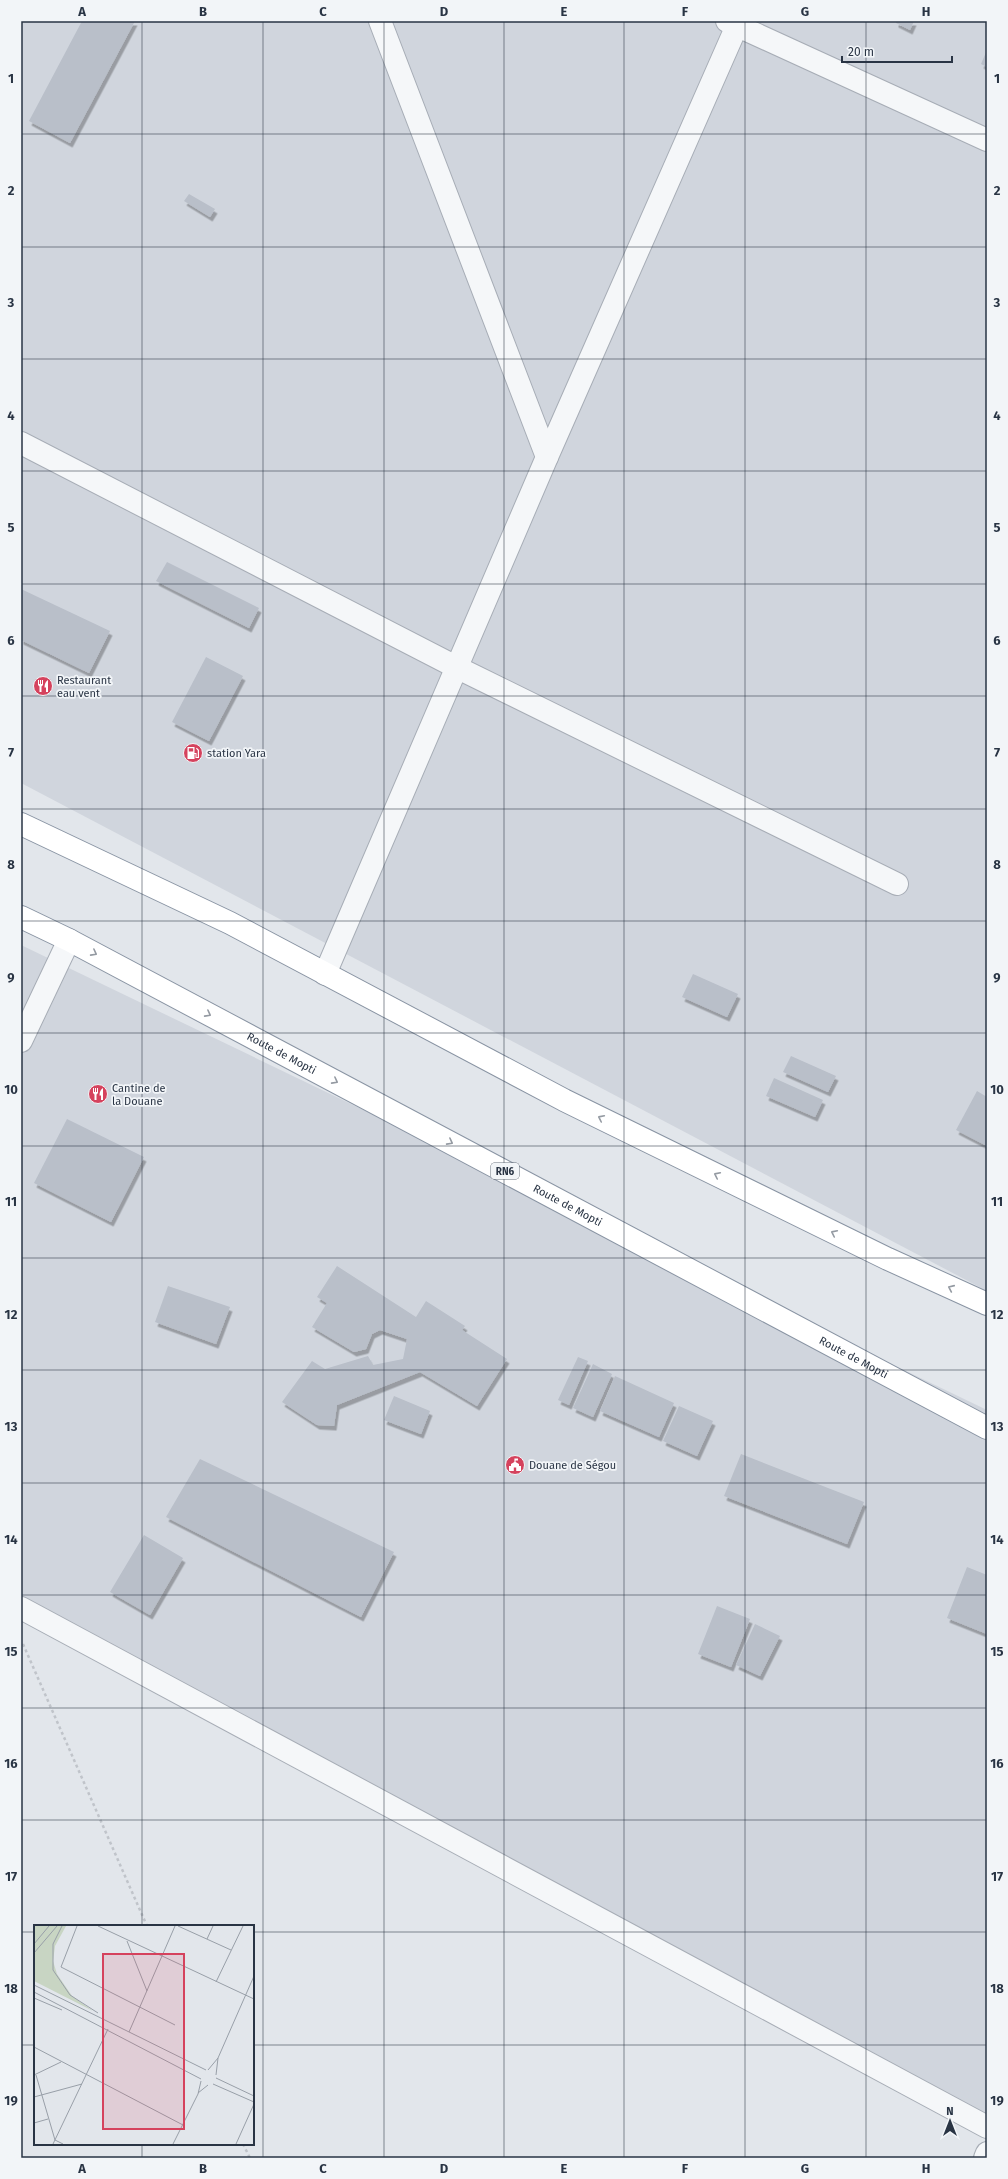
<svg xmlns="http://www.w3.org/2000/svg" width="1008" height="2179" viewBox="0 0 1008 2179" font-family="'Fira Sans',sans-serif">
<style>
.built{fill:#d0d5dd}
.building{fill:#b9bfc9;filter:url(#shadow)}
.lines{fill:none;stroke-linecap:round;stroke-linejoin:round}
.minor-casing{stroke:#a7adb6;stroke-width:24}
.highway-casing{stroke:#8994a3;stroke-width:24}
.path{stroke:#c0c4ca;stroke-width:2.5;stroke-dasharray:3 3;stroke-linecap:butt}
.minor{stroke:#f5f7f9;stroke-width:22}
.highway{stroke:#fff;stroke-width:22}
.oneway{stroke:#949aa2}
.grid{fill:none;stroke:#293444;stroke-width:1;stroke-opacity:0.55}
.labels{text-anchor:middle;stroke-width:3.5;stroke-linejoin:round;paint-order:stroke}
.shield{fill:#f2f5f8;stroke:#656e7a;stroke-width:1}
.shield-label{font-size:10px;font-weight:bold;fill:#293444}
.poi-label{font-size:11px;fill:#293444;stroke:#f2f5f8;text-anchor:start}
.street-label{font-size:11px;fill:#293444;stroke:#f2f5f8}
.inset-road{fill:none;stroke:#989fa8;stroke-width:1}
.view{fill:#d5425d;fill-opacity:0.15;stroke:#d5425d;stroke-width:2}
.inset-edge{fill:none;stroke:#293444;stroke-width:2}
.neatline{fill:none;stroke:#293444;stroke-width:1.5}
.grid-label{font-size:13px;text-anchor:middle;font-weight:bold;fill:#293444}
</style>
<defs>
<filter id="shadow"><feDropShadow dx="2.5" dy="4.5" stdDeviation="0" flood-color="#0004"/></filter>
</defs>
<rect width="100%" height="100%" fill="#e2e6eb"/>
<!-- built -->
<g class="built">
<polygon points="21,21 987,21 987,1291 21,783"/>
<polygon points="21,945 987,1410 987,2127 21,1608"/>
</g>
<!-- building -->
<g class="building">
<polygon points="82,21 135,21 70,143 29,121"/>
<polygon points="896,21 914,21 910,30 896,23"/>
<polygon points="987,50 987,67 981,64"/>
<polygon points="189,194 215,209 210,217 184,201"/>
<polygon points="167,562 259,608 249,628 156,581"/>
<polygon points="21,589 110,631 89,673 21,640"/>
<polygon points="206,657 243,676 209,741 172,722"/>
<polygon points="693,974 738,994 727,1017 682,997"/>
<polygon points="791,1056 836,1076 828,1092 783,1072"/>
<polygon points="774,1078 823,1100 815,1117 766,1096"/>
<polygon points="977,1091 987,1097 987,1146 956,1130"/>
<polygon points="67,1119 144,1157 111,1222 34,1183"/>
<polygon points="337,1266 416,1317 426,1301 465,1326 462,1330 507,1359 477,1406 420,1372 337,1405 334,1426 317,1425 282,1402 312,1361 325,1369 368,1356 373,1365 403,1359 407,1339 380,1330 372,1334 366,1349 354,1352 312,1327 327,1303 317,1297"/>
<polygon points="168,1286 230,1307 216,1344 155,1322"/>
<polygon points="578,1357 588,1361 569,1405 558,1400"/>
<polygon points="593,1364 612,1374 593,1417 573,1408"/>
<polygon points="615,1376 674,1403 659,1437 600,1411"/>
<polygon points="394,1396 430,1411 421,1434 384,1420"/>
<polygon points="679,1406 713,1421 697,1456 663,1441"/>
<polygon points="741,1454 864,1502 847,1544 724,1496"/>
<polygon points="200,1459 394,1552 361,1617 166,1517"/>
<polygon points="144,1535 183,1558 150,1615 110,1592"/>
<polygon points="967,1567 987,1575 987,1634 947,1618"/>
<polygon points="717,1606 750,1619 731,1667 698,1654"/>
<polygon points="755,1624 780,1636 760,1676 736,1665"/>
</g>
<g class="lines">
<!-- minor casing -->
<g class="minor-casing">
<g id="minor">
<polyline points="380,21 547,457"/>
<polyline points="727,21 987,140"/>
<polyline points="21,443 458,668 897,884"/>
<polyline points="325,974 547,457 739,21"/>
<polyline points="21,1041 69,940"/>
<polyline points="21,1608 987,2127"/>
<polyline points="985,2158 987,2153"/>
</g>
</g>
<!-- highway casing -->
<g class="highway-casing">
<g id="highway">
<polyline points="21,824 230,923 564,1100 888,1259 987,1304"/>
<path id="s1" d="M21 917 69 940 987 1428"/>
</g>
</g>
<!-- path -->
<g class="path">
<polyline points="23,1644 147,1926"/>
<polyline points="243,2144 250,2158"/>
</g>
<!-- minor -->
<use href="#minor" class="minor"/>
<!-- highway -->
<use href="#highway" class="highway"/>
</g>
<!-- one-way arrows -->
<defs><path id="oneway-chevron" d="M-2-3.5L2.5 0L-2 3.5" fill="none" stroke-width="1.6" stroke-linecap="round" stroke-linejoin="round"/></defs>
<g class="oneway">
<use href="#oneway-chevron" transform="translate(94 953) rotate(28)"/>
<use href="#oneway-chevron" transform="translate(208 1014) rotate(28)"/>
<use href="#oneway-chevron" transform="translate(335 1081) rotate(28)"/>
<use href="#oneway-chevron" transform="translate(601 1118) rotate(-154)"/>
<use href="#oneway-chevron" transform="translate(450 1142) rotate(28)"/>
<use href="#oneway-chevron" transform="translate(717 1175) rotate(-154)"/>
<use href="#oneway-chevron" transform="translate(834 1233) rotate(-154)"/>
<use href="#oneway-chevron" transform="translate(951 1288) rotate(-156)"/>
</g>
<!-- grid -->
<path class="grid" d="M142 21V1926M263 21V2158M384 21V2158M504 21V2158M624 21V2158M745 21V2158M866 21V2158M21 134H987M21 247H987M21 359H987M21 471H987M21 584H987M21 696H987M21 809H987M21 921H987M21 1033H987M21 1146H987M21 1258H987M21 1370H987M21 1483H987M21 1595H987M21 1708H987M21 1820H987M21 1932H35M253 1932H987M21 2045H35M253 2045H987M142 2144V2158"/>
<!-- icons -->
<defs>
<g id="restaurant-disc" transform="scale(1)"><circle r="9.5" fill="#d5425d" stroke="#f2f5f8"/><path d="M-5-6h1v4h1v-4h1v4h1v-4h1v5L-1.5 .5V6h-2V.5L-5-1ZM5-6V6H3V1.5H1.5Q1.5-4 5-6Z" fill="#fff"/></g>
<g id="fuel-disc" transform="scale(1)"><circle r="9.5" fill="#d5425d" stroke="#f2f5f8"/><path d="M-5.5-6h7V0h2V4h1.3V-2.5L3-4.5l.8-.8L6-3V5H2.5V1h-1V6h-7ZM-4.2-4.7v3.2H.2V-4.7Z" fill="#fff"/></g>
<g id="civic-disc" transform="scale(1)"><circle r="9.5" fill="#d5425d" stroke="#f2f5f8"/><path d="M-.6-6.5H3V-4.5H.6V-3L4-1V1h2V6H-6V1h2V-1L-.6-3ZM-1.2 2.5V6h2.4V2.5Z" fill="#fff"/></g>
</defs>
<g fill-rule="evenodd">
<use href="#restaurant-disc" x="43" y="686"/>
<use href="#fuel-disc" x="193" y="753"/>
<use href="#restaurant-disc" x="98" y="1094"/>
<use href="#civic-disc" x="515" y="1465"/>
</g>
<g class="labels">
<!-- shield labels -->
<rect class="shield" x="491" y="1163" width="28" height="16" rx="3"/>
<g class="shield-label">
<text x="505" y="1175">RN6</text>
</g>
<!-- poi labels -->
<g class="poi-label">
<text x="57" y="684">Restaurant<tspan x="57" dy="13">eau vent</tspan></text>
<text x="207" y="757">station Yara</text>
<text x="112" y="1092">Cantine de<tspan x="112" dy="13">la Douane</tspan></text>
<text x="529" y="1469">Douane de Ségou</text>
</g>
<!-- street labels -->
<g class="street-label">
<text dy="4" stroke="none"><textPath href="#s1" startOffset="294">Route de Mopti</textPath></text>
<text dy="4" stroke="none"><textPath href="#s1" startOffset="618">Route de Mopti</textPath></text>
<text dy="4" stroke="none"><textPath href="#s1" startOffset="942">Route de Mopti</textPath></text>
</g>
</g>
<!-- overview -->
<g transform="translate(34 1925)">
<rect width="220" height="220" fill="#e2e6eb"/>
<path d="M0 1H32L21 21 19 36 23 49 38 71 59 86 0 56Z" fill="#c8d5c3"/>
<path class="inset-road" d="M28 1 19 19V45L36 70 64 88M43 1 27 42 141 100M64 1 220 74M144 1 197 25M173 14 179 1M93 16 113 66M0 19 15 1M0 28 23 1M182 57 209 1M0 60 172 145M0 67 167 154M0 73 28 85M95 107 141 1M0 122 149 200M174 145 184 133M0 150 27 137M2 150 21 215 29 219M182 150 184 133 220 51M182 153 220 171M179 159 220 177M164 168 174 160M0 172 48 159M0 198 14 194M19 219 74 104M139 219 164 169 167 156M202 219 220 179"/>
<path class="view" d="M69 29H150V204H69Z"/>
<rect width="220" height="220" class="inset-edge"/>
</g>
<!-- border -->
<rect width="1008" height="2179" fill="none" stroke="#f2f5f8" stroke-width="44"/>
<!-- north arrow -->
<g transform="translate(950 2121)" stroke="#f2f5f8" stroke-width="3" paint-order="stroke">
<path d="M0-3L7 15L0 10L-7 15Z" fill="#293444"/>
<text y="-6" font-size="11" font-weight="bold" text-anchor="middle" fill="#293444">N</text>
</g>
<!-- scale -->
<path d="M842 56v6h110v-6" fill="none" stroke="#293444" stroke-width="2"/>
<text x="848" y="56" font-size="12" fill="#293444" stroke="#f2f5f8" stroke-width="3" paint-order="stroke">20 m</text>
<rect x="22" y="22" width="964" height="2135" class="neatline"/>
<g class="grid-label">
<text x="82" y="16">A</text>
<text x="203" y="16">B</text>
<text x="323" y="16">C</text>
<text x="444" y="16">D</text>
<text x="564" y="16">E</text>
<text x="685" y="16">F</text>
<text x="805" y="16">G</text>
<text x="926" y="16">H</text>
<text x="11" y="83">1</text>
<text x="997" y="83">1</text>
<text x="11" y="195">2</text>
<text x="997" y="195">2</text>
<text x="11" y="307">3</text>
<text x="997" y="307">3</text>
<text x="11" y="420">4</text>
<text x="997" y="420">4</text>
<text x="11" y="532">5</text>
<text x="997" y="532">5</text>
<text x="11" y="645">6</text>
<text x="997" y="645">6</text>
<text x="11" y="757">7</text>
<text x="997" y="757">7</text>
<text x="11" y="869">8</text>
<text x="997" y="869">8</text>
<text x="11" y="982">9</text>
<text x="997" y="982">9</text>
<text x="11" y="1094">10</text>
<text x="997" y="1094">10</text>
<text x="11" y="1206">11</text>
<text x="997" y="1206">11</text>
<text x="11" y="1319">12</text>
<text x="997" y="1319">12</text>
<text x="11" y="1431">13</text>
<text x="997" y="1431">13</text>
<text x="11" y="1544">14</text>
<text x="997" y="1544">14</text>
<text x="11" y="1656">15</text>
<text x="997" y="1656">15</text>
<text x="11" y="1768">16</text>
<text x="997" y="1768">16</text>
<text x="11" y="1881">17</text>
<text x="997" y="1881">17</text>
<text x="11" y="1993">18</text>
<text x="997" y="1993">18</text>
<text x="11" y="2105">19</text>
<text x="997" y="2105">19</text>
<text x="82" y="2173">A</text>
<text x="203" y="2173">B</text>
<text x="323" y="2173">C</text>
<text x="444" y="2173">D</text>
<text x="564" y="2173">E</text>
<text x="685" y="2173">F</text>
<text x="805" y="2173">G</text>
<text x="926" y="2173">H</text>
</g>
</svg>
